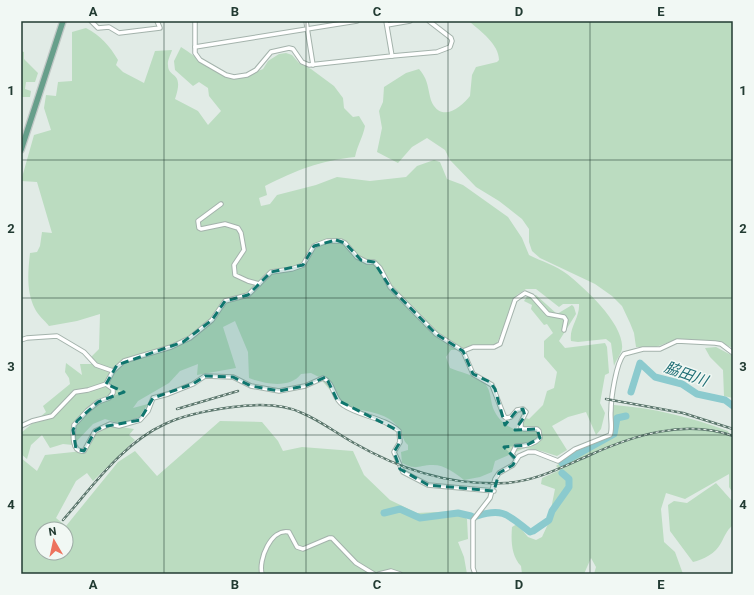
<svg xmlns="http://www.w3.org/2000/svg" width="754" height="595" viewBox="0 0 754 595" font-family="Roboto,'Noto Sans JP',sans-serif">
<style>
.green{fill:#bbdcc0;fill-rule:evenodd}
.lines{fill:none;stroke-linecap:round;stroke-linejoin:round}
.river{stroke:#8bcace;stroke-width:7}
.street-casing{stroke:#a4b3ac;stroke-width:5.5}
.primary-casing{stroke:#c1c8c6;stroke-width:8}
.street{stroke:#fff;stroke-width:3.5}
.primary{stroke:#679f8b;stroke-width:5.5}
.rail-casing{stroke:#5c776d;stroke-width:2.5}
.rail{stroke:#f1f8f4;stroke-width:1;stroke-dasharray:3;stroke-linecap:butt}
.marked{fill:#0f766e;fill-opacity:0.2;stroke:#0f766e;stroke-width:3;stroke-dasharray:8 5;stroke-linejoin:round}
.grid{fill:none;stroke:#223b32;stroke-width:1;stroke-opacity:0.55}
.labels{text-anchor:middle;stroke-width:3;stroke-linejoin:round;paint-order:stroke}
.water-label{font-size:15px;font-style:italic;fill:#1f6e75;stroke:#f1f8f4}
.neatline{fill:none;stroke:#223b32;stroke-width:1.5}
.grid-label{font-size:13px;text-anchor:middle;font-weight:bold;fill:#223b32}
</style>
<rect width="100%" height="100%" fill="#e1ebe6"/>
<!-- green -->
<g class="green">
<path d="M469 21H733V348L719 342 684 339 672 341 656 347H636L634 333 630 323 622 306 612 296 595 284 540 258 532 251 529 242V229L522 219 499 201 476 187 450 160 445 150 427 138 412 147 398 163 377 152 382 128 379 111 383 102 384 87 406 73 419 69C431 82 427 96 434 106 445 121 462 106 470 96L472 75 476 67 497 62 499 60C499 44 480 31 469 21Z"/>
<path d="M86 28C101 36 109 45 118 60L116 65 123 72 144 83 155 51 172 50C171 54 167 61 168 65 168 79 185 70 175 99L198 111 208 125 221 111 209 96 208 88 199 82 193 86 175 70 174 61 181 47C197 57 216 74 236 75 245 76 255 72 263 69L268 61 279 54 286 53 292 55 299 63 311 69 334 86 343 98 344 108 353 117 359 116 365 126C363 137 357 146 355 157 319 161 297 170 265 186L267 195 259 198 261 206 270 204 277 195 316 185 337 177 370 181 406 177 417 166 434 160 440 162 447 179 463 185 508 217 522 238 529 255C541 261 557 266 567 274 585 288 625 325 622 349 621 354 616 360 614 366L611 343 606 339 578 342 571 341C569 327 580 318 579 304H563L559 307 536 289H526L517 295 495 348 451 350 446 357 450 368C460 372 473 375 482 381 491 387 490 399 493 408 499 423 514 433 530 431L531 429 519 427 523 417 529 419 543 405 547 391 554 388 557 372 544 357V341L553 333 547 324 544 325 531 309 532 305 524 301 528 295H536L557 314 572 305 574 307 576 314 559 341 565 348 605 343 607 347 609 373 605 375 600 403 605 413 601 429 596 435 586 412 568 417 552 426 567 450 557 456 541 451 525 448 495 461 492 472 480 477 464 480C455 473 445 465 433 465 417 465 418 471 402 463L401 452 408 450V445C402 440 403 433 398 427 387 412 362 410 345 408L319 377 311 373 301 374C290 389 264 384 249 378L248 352 235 321 223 327 236 368 197 375 198 364 180 371 169 383 138 401 133 408 148 404 139 417 121 424 105 419 93 424 73 445 63 444 50 448 42 435 31 445 27 459 21 454V433L46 412 43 406 70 384 69 378 65 372 66 363 82 375 80 364H92V356L99 349 100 314 77 321 49 326C45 321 38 315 35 309 26 292 28 271 30 253L37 252 40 246 42 232 52 233 37 182 21 181 34 135 51 130 44 108 46 95 56 96 58 82 72 81V32Z"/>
<polygon points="21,51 24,52 24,59 38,73 35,82 26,82 25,89 31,91 30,97 21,97"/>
<polygon points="716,347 733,356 733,398 724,396 723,370 710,357 705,348"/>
<path d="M614 405C653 408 691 417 728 431L733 441V493L729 487V474L685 499 666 493 661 509 664 542 675 552 683 574H594L596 567 591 558 584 574H522L521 566C511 555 511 540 512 527L517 524 528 537 536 540 542 537 548 524 555 489 541 484 542 478 560 470 556 466 573 453 609 436Z"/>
<path d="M220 421 262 422 278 441 283 451 302 447 353 451 364 475 390 500 417 513 458 511 467 519 468 539 458 542 464 557 467 574H21V458L37 471 45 455 83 451 94 435 108 425 134 429 129 435 135 440 93 481 87 473 76 481 56 518 66 526 118 462 135 451 157 476ZM42 529H66V553H42Z"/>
<path d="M716 483 733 502V525C726 531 725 536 721 543 716 553 703 560 693 562L670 531 668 505 674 501 687 503Z"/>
</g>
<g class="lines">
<!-- river -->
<g class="river">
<polyline points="631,392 640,363 655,377 682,384 697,394 725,400 733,406"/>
<polyline points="562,463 614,434 617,418 626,416"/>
<polyline points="384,513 400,509 420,518 458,513 471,516"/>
<path d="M477 516C504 507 509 516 530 532L533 531 549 520 552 511 569 487V479L562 473"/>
</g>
<!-- street casing -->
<g class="street-casing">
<g id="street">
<polyline points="91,21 98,28 109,27 119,33 160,28 157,21"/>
<polyline points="195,21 195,53 200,60 226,75 234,77 247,75 256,70 271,52 289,48 293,49 302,62 309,65 392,56 386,21"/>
<polyline points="306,21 313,65"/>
<polyline points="387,25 410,21"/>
<polyline points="195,47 357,21"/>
<polyline points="392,56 437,52 450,47 452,41 451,38 429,21"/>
<polyline points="221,204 198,221 199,228 201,229 225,224 238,228 241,233 244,250 234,265 235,275 248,281 259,284"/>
<polyline points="21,340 27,338 57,336 84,352 96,365 113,371"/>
<polyline points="463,351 473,347 494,347 500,344 515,300 525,293 532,296 548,314 564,317 566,320 564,330"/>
<path d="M106 384 113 389V393L109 398 98 402 87 411 74 425C73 433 71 453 84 451L95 431 110 424 119 426 140 420 148 411 153 398 168 394 193 384 205 376 233 377 251 386 279 391 305 386 323 378C335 383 332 398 343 405 359 416 385 418 399 431L400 442 394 452 403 472 428 485 494 491"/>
<path d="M21 426 32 421 52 416 75 392 88 390 106 384 113 371 124 361 171 347 190 338 212 320 225 301 248 295 271 272 292 269 303 265 314 246 327 241H341L345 243 357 257 367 262H374L380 268 390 287 436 334 463 351 473 374 492 385 504 416 506 418 511 417 517 410 523 409 526 412 521 422V428L524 429H537L539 431 540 438C534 445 524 446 516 446L512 454 516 459"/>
<path d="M262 574C258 560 271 528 289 532L297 547 303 549 329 538H332L356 563 374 574"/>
<polyline points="379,574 391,571 400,574"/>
<path d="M475 574 473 568V520L490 498 495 479 499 473 513 465 519 456 528 452H535L558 461 575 449 610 435C613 429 610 418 611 411 611 398 616 363 624 354L643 349H660L677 341 715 343 721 344 733 353"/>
</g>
</g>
<!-- primary casing -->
<g class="primary-casing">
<polyline id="primary" points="21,150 63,21"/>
</g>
<!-- street -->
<use href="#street" class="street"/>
<!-- primary -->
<use href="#primary" class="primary"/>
<!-- rail casing -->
<g class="rail-casing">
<g id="rail">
<polyline points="606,399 683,413 733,429"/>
<polyline points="177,409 238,391"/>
<path d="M63 520C93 486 123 443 165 424 186 414 210 410 233 407 256 404 281 403 302 413 321 421 336 433 354 443 401 470 450 486 506 483 536 481 562 467 590 455 634 435 685 419 733 436"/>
</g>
</g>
<!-- rail -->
<use href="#rail" class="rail"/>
</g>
<!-- marked area -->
<path class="marked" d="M336 240 345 243 361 260 374 262 390 287 436 334 463 351 473 374 490 382 495 389 505 425 517 410 523 409 525 416 515 430 537 429 540 438 527 445 504 447 516 459 513 465 499 473 494 491 428 485 400 469 394 452 400 442 399 431 337 400 326 377 305 386 279 391 251 386 233 377 205 376 193 384 153 398 140 420 102 427 95 431 84 451 76 449 73 430 77 421 98 402 124 392 106 384 117 365 183 342 212 320 225 301 248 295 271 272 303 265 314 246Z"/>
<!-- grid -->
<path class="grid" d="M164 21V574M306 21V574M448 21V574M590 21V574M21 160H733M21 298H733M21 435H733"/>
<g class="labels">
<!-- water labels -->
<g class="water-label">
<text transform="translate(686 374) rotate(20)" y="5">脇田川</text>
</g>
</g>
<!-- border -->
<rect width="754" height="595" fill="none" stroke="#f1f8f4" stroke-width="44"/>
<!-- north arrow -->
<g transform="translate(54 541) rotate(351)"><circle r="19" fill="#f1f8f4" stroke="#9eaca6"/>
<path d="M0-3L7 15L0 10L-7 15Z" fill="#ed735e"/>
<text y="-6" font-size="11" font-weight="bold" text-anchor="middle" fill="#223b32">N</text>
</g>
<rect x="22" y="22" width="710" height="551" class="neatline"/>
<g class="grid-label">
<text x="93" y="16">A</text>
<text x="235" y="16">B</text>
<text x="377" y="16">C</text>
<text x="519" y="16">D</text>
<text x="661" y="16">E</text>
<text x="11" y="95">1</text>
<text x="743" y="95">1</text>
<text x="11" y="233">2</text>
<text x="743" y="233">2</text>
<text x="11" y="371">3</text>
<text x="743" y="371">3</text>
<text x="11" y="509">4</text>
<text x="743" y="509">4</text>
<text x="93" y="589">A</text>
<text x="235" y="589">B</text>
<text x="377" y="589">C</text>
<text x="519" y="589">D</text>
<text x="661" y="589">E</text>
</g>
</svg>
